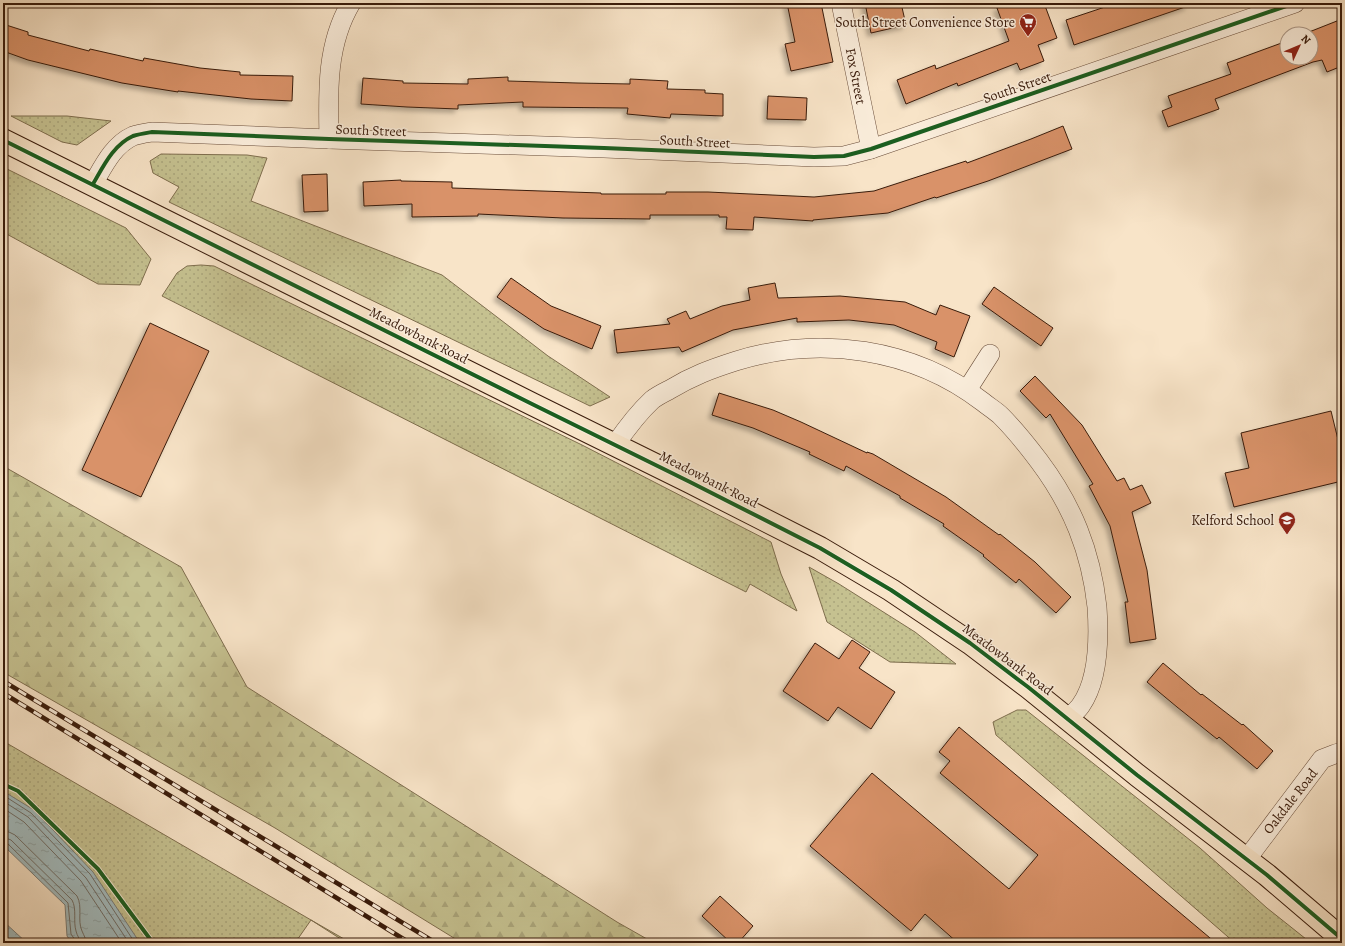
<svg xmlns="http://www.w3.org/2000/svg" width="1345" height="946" viewBox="0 0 1345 946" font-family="Alegreya,serif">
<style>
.grass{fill:url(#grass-dots);stroke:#7f6e4e}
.forest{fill:url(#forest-firs);stroke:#7f6e4e}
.water{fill:url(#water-ripples);stroke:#787c78}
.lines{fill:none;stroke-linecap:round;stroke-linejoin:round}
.shore{stroke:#6e6c66;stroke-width:1}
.building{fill:#d99269;stroke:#391b0b;filter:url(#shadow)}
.street-casing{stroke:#694d3a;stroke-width:20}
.primary-casing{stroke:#391b0b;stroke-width:24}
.street{stroke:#faeddb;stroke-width:19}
.primary{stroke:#f8e4c8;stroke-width:22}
.rail-casing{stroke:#391b0b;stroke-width:4.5}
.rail{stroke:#faeddb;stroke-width:3;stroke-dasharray:9;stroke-linecap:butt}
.cycleway-casing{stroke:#faeddb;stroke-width:6}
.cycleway{stroke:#1b5e20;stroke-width:4}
.labels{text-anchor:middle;stroke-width:3;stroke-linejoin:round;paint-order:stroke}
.poi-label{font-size:14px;fill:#391b0b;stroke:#faeddb;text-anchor:end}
.street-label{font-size:14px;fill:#391b0b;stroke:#faeddb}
</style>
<defs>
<pattern id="grass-dots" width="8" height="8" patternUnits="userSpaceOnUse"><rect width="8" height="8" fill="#c5c190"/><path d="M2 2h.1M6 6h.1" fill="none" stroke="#aaa57b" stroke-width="1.8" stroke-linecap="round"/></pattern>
<pattern id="forest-firs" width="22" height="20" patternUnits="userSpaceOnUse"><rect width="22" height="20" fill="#c5c190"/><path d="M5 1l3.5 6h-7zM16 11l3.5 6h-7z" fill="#aaa57b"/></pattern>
<pattern id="water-ripples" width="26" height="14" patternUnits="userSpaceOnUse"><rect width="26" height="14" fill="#a2bcc0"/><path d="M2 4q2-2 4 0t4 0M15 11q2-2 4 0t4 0" fill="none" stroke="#8ca1a4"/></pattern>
<filter id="shadow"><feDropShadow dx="-3.5" dy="3.5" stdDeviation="2" flood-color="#0004"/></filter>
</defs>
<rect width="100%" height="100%" fill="#f8e4c8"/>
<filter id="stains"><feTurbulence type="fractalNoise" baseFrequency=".005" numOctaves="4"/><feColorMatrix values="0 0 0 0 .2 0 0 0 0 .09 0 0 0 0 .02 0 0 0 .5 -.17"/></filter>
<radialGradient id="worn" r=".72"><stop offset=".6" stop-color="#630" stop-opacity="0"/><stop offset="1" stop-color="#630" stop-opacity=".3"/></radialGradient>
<!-- grass -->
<g class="grass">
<polygon points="11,116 67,116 111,121 77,145 62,142"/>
<polygon points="161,154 247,155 267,158 251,201 442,275 548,356 610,397 590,406 169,202 179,187 153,173 150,161"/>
<polygon points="3,167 126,228 151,259 140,285 98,284 3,232"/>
<polygon points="201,265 214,266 582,445 771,542 781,574 797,611 750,584 746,592 162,296 177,273 187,266"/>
<polygon points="809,567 839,584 915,632 956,664 890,662 827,622"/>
<polygon points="1017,710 1026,710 1200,848 1267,908 1311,943 1235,943 996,735 993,722"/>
<polygon points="3,741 311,920 351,943 347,943 311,920 295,943 137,943 3,801"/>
</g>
<!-- forest -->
<polygon class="forest" points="3,466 181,567 247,687 617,922 654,943 462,943 275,828 3,672"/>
<!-- water -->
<g class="water">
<polygon points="3,791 34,810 93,872 140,943 72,943 67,936 65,905 3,845"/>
<polygon points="3,921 27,943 3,943"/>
</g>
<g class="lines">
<!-- shore -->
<g class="shore">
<polyline points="3,795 31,813 90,874 135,943"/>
<polyline points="3,801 28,817 86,878 129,943"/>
<polyline points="3,808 24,822 81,881 122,943"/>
<path d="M3 831 9 832 15 835 77 896C83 907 77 920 82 931 84 936 86 938 86 943"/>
<path d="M3 837 11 840 72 900C77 909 73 921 76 931 77 936 80 938 80 943"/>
<polyline points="3,842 8,844 68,903 71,934 75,940 75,943"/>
</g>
</g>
<!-- building -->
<g class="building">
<polygon points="787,3 821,3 833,62 791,71 785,44 795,42"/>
<polygon points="865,3 901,3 906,25 871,33"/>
<polygon points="1010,3 1044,3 1057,38 1038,45 1044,61 1020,70 1017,63 958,86 957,83 906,104 897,80 935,65 936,69 1009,41 997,8"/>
<polygon points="1117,3 1188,3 1188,6 1074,45 1066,20"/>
<polygon points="1342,19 1342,66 1327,72 1322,60 1313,62 1215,99 1219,109 1168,127 1162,111 1172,107 1168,96 1231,74 1227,63 1287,41 1287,58 1311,58 1311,34 1304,34"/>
<polygon points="3,24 28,32 28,35 89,51 90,49 143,61 144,58 200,68 240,72 240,75 293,76 292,101 251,99 178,91 178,92 122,83 28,60 3,51"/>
<polygon points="508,77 508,81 577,83 630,84 630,79 668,81 667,89 705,90 705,93 723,94 723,116 671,114 670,118 627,114 628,108 523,107 523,102 458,105 458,109 407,107 361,104 363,78 403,81 403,83 468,84 468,79"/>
<polygon points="768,96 807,98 806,120 767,119"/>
<polygon points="1063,126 1072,149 988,181 936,198 935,197 888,213 813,220 813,221 754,217 753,230 726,229 727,217 719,217 719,215 650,215 650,219 563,218 478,214 478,216 412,217 412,204 364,206 363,182 401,180 401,181 452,182 452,188 601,193 601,194 666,194 666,192 708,192 814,197 874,191 966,161 967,163 1031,139"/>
<polygon points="327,174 328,211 304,212 302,175"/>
<polygon points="511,278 551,306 601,326 592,349 544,329 497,297"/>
<polygon points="775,283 778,298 840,296 905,302 936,315 940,305 970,316 954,357 935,349 937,342 894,325 849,320 797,322 797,318 733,330 682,352 679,347 617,353 614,330 670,324 667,319 686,311 690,319 722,306 750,300 748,288"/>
<polygon points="994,287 1053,328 1041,346 982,304"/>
<polygon points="150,323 209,351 141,497 82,470"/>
<polygon points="1035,376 1082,425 1117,481 1124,478 1130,490 1142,485 1151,503 1132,512 1147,570 1156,639 1130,643 1125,602 1128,602 1110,526 1089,486 1093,484 1050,414 1046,418 1020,391"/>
<polygon points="719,393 773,410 801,422 867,453 867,452 873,454 946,497 999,535 1000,534 1035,562 1071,597 1056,613 1019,579 1016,583 983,556 984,555 943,526 944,524 900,498 900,496 846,466 844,471 809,454 810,452 753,428 712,415"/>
<polygon points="1331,411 1342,456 1342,481 1234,507 1225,473 1249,468 1241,433"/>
<polygon points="852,640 870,652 859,668 895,692 871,729 838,707 828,721 783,691 815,643 839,659"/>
<polygon points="1163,663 1201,695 1202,694 1242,725 1243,724 1273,751 1257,769 1219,737 1217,739 1177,707 1147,682"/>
<polygon points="959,727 1216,943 958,943 925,914 911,931 810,846 872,773 1009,889 1038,855 940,773 950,761 939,752"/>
<polygon points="720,896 753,926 738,943 731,943 702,916"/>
</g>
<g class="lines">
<!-- street casing -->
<g class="street-casing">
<g id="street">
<polyline points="841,3 871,149"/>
<path d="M329 139C328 93 326 45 351 3"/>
<path d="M93 184C103 167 113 145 133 136 139 134 146 133 152 132L329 139 604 148 814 157 844 156 871 149 1295 3"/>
<polyline points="967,390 990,354"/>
<path d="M615 445C626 429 638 413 652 400 657 396 663 393 669 390 692 376 711 369 736 361 820 335 913 348 983 402 989 407 996 411 1001 416 1015 430 1027 445 1039 461 1072 505 1091 551 1097 607 1099 636 1099 679 1081 705 1078 710 1072 714 1068 719"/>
<polyline points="1246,860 1322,759 1335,754 1342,752"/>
</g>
</g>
<!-- primary casing -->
<g class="primary-casing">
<polyline id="primary" points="3,140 532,404 690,482 820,548 891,590 970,643 1028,687 1137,775 1267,875 1342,939"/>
</g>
<!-- street -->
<use href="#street" class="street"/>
<!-- primary -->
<use href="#primary" class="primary"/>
<!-- rail casing -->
<g class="rail-casing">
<g id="rail">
<polyline points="3,681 436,943"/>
<polyline points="3,693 410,943"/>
</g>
</g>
<!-- rail -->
<use href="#rail" class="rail"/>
<!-- cycleway casing -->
<g class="cycleway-casing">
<g id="cycleway">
<polyline points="3,140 532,404 690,482 820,548 891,590 970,643 1028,687 1137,775 1267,875 1342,939"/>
<path d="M93 184C103 167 113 145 133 136 139 134 146 133 152 132L329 139 604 148 814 157 844 156 871 149 1295 3"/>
<polyline points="3,784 18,791 98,869 153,943"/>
</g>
</g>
<!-- cycleway -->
<use href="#cycleway" class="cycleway"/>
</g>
<!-- icons -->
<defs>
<g id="supermarket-pin" transform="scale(0.9)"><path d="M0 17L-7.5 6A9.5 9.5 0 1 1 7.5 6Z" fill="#8f2418" stroke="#faeddb"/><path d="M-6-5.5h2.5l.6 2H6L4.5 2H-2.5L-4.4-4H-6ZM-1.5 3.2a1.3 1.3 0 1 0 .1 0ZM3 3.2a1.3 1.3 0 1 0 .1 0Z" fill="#fff"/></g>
<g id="school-pin" transform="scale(0.9)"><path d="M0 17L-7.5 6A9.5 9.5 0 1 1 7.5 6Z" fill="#8f2418" stroke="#faeddb"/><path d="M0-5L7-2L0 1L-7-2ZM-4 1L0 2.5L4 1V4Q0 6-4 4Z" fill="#fff"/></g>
</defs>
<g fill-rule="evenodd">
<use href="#supermarket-pin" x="1028" y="22"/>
<use href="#school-pin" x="1287" y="520"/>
</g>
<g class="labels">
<!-- poi labels -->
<g class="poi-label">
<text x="1015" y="27">South Street Convenience Store</text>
<text x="1274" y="525">Kelford School</text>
</g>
<!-- street labels -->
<g class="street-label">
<text transform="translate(856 76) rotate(79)" y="5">Fox Street</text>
<text transform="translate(1017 87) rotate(-19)" y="5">South Street</text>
<text transform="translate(371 130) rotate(2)" y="5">South Street</text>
<text transform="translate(695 141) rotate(3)" y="5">South Street</text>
<text transform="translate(419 335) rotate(27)" y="5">Meadowbank Road</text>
<text transform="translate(709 479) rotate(27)" y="5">Meadowbank Road</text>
<text transform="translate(1008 659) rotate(37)" y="5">Meadowbank Road</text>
<text transform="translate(1290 801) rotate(-52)" y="5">Oakdale Road</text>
</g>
</g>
<!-- margin -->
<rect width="1345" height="946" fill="none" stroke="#f8e4c8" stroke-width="16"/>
<rect x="4" y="4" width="1337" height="938" fill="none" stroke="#391b0b" stroke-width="2"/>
<rect x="8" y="8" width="1329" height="930" fill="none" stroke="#391b0b"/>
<!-- north arrow -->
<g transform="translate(1299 46) rotate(46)"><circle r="19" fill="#faeddb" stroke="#ad9988"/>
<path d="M0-3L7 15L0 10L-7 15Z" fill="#8f2418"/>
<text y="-6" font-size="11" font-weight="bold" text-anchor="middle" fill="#391b0b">N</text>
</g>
<rect width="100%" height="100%" filter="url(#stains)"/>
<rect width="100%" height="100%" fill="url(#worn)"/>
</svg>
